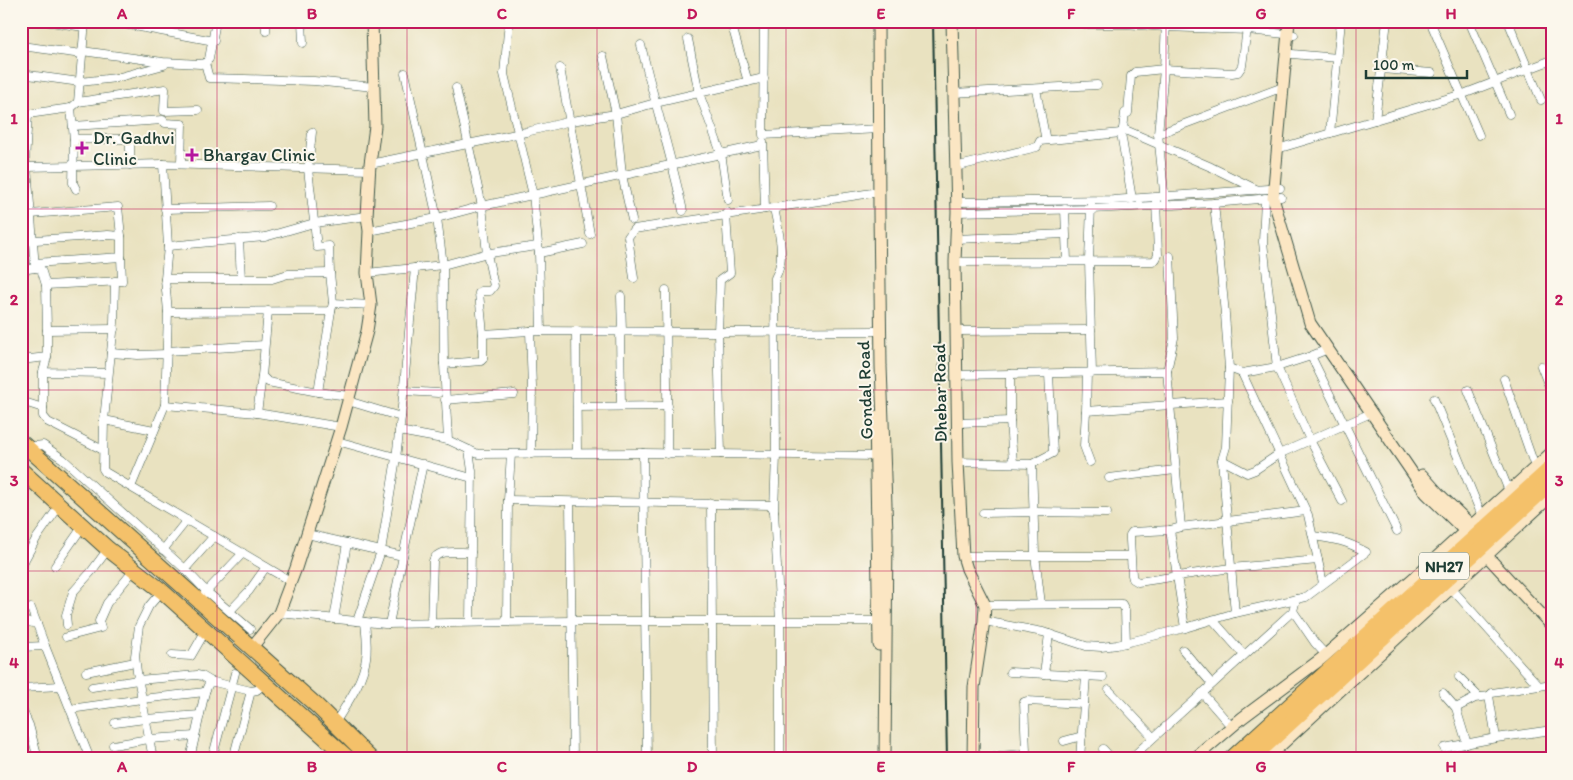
<svg xmlns="http://www.w3.org/2000/svg" width="1573" height="780" viewBox="0 0 1573 780" font-family="Itim,sans-serif">
<style>
.lines{fill:none;stroke-linecap:round;stroke-linejoin:round}
.street-casing{stroke:#3d5649;stroke-width:9}
.secondary-casing{stroke:#3d5649;stroke-width:13}
.highway-casing{stroke:#3d5649;stroke-width:17}
.street{stroke:#fff;stroke-width:8}
.secondary{stroke:#fbe6c3;stroke-width:11}
.highway{stroke:#f4c16a;stroke-width:15}
.rail{stroke:#1f3d34;stroke-width:2}
.grid{fill:none;stroke:#c2185b;stroke-width:1;stroke-opacity:0.55}
.poi-dot{fill:#b5179e;stroke:#fbf7ec;stroke-width:2}
.labels{text-anchor:middle;stroke-width:4;stroke-linejoin:round;paint-order:stroke}
.shield{fill:#fbf7ec;stroke:#61756b;stroke-width:1}
.shield-label{font-size:16px;font-weight:bold;fill:#1f3d34}
.poi-label{font-size:18px;fill:#1f3d34;stroke:#fbf7ec;text-anchor:start}
.street-label{font-size:18px;fill:#1f3d34;stroke:#fbf7ec}
.neatline{fill:none;stroke:#c2185b;stroke-width:2}
.grid-label{font-size:16px;text-anchor:middle;font-weight:bold;fill:#c2185b}
</style>
<rect width="100%" height="100%" fill="#fbf7ec"/>
<filter id="ink" filterUnits="userSpaceOnUse"><feTurbulence type="fractalNoise" baseFrequency=".02" numOctaves="2"/><feDisplacementMap in="SourceGraphic" scale="10" xChannelSelector="R" yChannelSelector="G"/><feConvolveMatrix kernelMatrix="1 2 1 2 8 2 1 2 1" color-interpolation-filters="sRGB"/></filter>
<filter id="wash" filterUnits="userSpaceOnUse"><feTurbulence type="fractalNoise" baseFrequency=".0096" numOctaves="4" result="noise"/><feDisplacementMap in="SourceGraphic" scale="20" xChannelSelector="R" yChannelSelector="G"/><feGaussianBlur stdDeviation="1.12" result="paint"/><feColorMatrix in="noise" values="0 0 0 0 0 0 0 0 0 0 0 0 0 0 0 0 0 1.4 0 .05"/><feComposite in="paint" operator="in"/></filter>
<g filter="url(#wash)">
<rect width="100%" height="100%" fill="#e9e2c0"/>
</g>
<g filter="url(#ink)">
<g class="lines">
<!-- street casing -->
<g class="street-casing">
<g id="street">
<polyline points="44,21 84,27"/>
<polyline points="108,21 214,41"/>
<polyline points="266,21 266,31"/>
<polyline points="302,21 303,43"/>
<polyline points="509,21 504,74 533,195 539,253 541,331"/>
<polyline points="764,21 763,135 879,129"/>
<polyline points="1063,21 1087,24 1125,24 1166,27 1248,30 1294,35"/>
<polyline points="1430,21 1479,135"/>
<polyline points="1469,21 1509,114"/>
<polyline points="1508,21 1541,100"/>
<polyline points="1546,21 1552,37"/>
<polyline points="952,22 971,21"/>
<polyline points="732,26 748,82"/>
<polyline points="688,39 699,93 721,153 728,200"/>
<path d="M641 45C654 101 671 155 683 211"/>
<polyline points="21,46 82,54"/>
<polyline points="82,51 163,62 200,64 205,63 209,59 216,21"/>
<polyline points="1292,54 1338,58"/>
<polyline points="603,56 616,114 622,175 632,220"/>
<polyline points="205,63 209,78 314,81 374,87"/>
<polyline points="560,68 590,234"/>
<polyline points="1381,69 1432,73"/>
<polyline points="405,73 437,218 443,265 444,364 448,440"/>
<polyline points="21,74 80,82 116,78 164,65"/>
<polyline points="1036,89 1045,136"/>
<polyline points="953,93 1097,85"/>
<polyline points="78,102 85,21"/>
<polyline points="71,108 74,139 73,183 76,189"/>
<polyline points="1128,113 1131,76 1135,72 1164,69 1232,73 1238,72 1242,66 1248,21"/>
<polyline points="21,115 71,108 78,102 165,89 164,111 198,110"/>
<polyline points="1375,120 1387,21"/>
<polyline points="73,126 163,120 165,123 182,124 181,164"/>
<polyline points="1123,129 1125,113"/>
<polyline points="312,132 308,169 317,247 329,246 330,273"/>
<polyline points="1330,133 1341,21"/>
<polyline points="1158,134 1283,87"/>
<polyline points="74,139 130,139 130,165"/>
<polyline points="763,142 765,209"/>
<polyline points="1277,149 1466,93 1552,60"/>
<polyline points="21,161 25,161 27,167 35,268 21,270"/>
<polyline points="25,161 28,114"/>
<polyline points="370,164 526,132 571,121 616,114 655,103 764,78"/>
<polyline points="27,167 163,164 370,170"/>
<polyline points="955,167 1037,147 1040,141 1121,133"/>
<polyline points="1265,198 1263,242 1277,367 1310,440 1342,501"/>
<polyline points="1132,199 1121,133 1123,129 1211,167 1258,190"/>
<polyline points="1165,201 1158,134 1164,69 1166,21"/>
<polyline points="956,202 1113,200 1280,188"/>
<polyline points="1214,203 1225,314 1229,368 1226,447 1222,460 1235,613"/>
<polyline points="1091,205 1089,261 1092,373"/>
<path d="M774 208C778 230 787 257 775 278L776 455 774 511"/>
<polyline points="165,209 269,206"/>
<polyline points="1065,209 1067,261"/>
<polyline points="957,212 1091,209 1214,203 1281,197"/>
<polyline points="31,214 118,207 121,236 121,257 35,263"/>
<polyline points="369,231 437,218 482,206 762,145"/>
<polyline points="239,239 241,279"/>
<polyline points="956,239 1065,234"/>
<polyline points="21,241 108,235 121,236"/>
<polyline points="168,246 265,237 314,223 367,216"/>
<polyline points="539,253 583,244"/>
<polyline points="1170,256 1174,338 1167,371 1181,527"/>
<polyline points="955,262 1153,261 1156,259 1158,255 1156,200"/>
<polyline points="35,268 41,269 46,285 47,330 114,329"/>
<polyline points="367,273 443,265 484,254 537,246"/>
<polyline points="634,278 628,237 634,229 872,193"/>
<polyline points="165,279 272,279 288,274 330,273 333,303"/>
<polyline points="115,281 114,323 104,420 103,469 105,472 290,581"/>
<polyline points="46,285 122,281 121,257"/>
<path d="M666 290C666 344 668 399 667 454"/>
<polyline points="621,296 622,332"/>
<polyline points="268,311 262,376 268,382 318,392 349,396"/>
<polyline points="168,312 331,311 333,303 371,305"/>
<polyline points="47,330 47,357 43,372 108,373"/>
<polyline points="530,331 532,387 531,454"/>
<polyline points="576,331 577,453"/>
<polyline points="956,331 1091,330"/>
<polyline points="620,332 621,406"/>
<polyline points="483,334 530,331 718,332 875,331"/>
<polyline points="167,351 264,345"/>
<polyline points="111,353 138,355 167,354"/>
<polyline points="1311,356 1397,531"/>
<polyline points="21,360 47,357"/>
<polyline points="444,364 481,361 483,359 483,334 479,293 481,291 490,291 494,286 487,254 482,206 456,88"/>
<polyline points="1541,366 1552,394"/>
<polyline points="1229,368 1242,373 1277,367 1311,356 1328,349"/>
<polyline points="1087,373 1086,411 1228,401"/>
<polyline points="1242,373 1308,515 1323,583"/>
<polyline points="1010,374 1010,421 1013,463"/>
<polyline points="957,375 1167,371"/>
<polyline points="1504,379 1535,467"/>
<polyline points="1468,390 1509,491"/>
<polyline points="404,391 438,393"/>
<polyline points="318,392 331,311"/>
<polyline points="1434,399 1482,516"/>
<polyline points="445,400 514,394"/>
<polyline points="21,401 43,408 43,416 48,422 103,450"/>
<polyline points="348,401 401,417 396,458 381,551 403,556 389,624"/>
<polyline points="165,405 257,413 341,427"/>
<polyline points="577,407 668,406"/>
<polyline points="43,408 43,372"/>
<polyline points="1086,411 1084,446 1090,462"/>
<polyline points="257,413 262,376"/>
<polyline points="401,417 415,268"/>
<polyline points="104,420 154,430"/>
<polyline points="958,423 1010,421"/>
<polyline points="399,431 448,440 478,454 643,453 876,456"/>
<polyline points="337,441 472,478"/>
<polyline points="27,447 43,445 63,459 185,569 206,591 250,629"/>
<polyline points="469,450 472,471 470,622"/>
<polyline points="643,453 647,759"/>
<polyline points="721,454 718,332 720,280 730,273 726,215 727,212"/>
<polyline points="1222,460 1247,473 1255,470 1279,454 1371,413"/>
<polyline points="958,462 1032,464 1053,453 1049,374"/>
<polyline points="1032,464 1035,555 1041,604"/>
<polyline points="1109,478 1175,470"/>
<polyline points="131,487 165,405 168,312 165,279 168,246 163,164"/>
<polyline points="508,500 771,505 774,511 780,621 780,759"/>
<polyline points="570,502 573,759"/>
<polyline points="711,503 713,759"/>
<polyline points="1306,511 1181,527 1170,530 1132,532 1130,535 1130,540 1132,575 1133,579 1138,582 1231,568 1318,560"/>
<polyline points="983,513 1035,512 1107,513"/>
<polyline points="1170,530 1185,628"/>
<polyline points="307,534 381,551 357,621"/>
<polyline points="163,550 187,520"/>
<polyline points="403,556 423,464"/>
<polyline points="963,556 1130,556"/>
<polyline points="55,566 83,526"/>
<polyline points="185,569 214,536"/>
<polyline points="21,570 25,559 36,539 60,505"/>
<polyline points="1451,588 1539,686 1552,684"/>
<polyline points="205,593 243,553"/>
<polyline points="985,605 1122,604 1125,610 1126,643"/>
<polyline points="31,608 45,646 90,759"/>
<polyline points="230,611 249,591 266,567"/>
<polyline points="1293,611 1315,643 1326,655"/>
<polyline points="279,613 385,624 572,621 883,621"/>
<polyline points="334,619 347,543"/>
<polyline points="21,620 37,624"/>
<polyline points="1213,620 1244,655"/>
<polyline points="507,621 508,500 511,454"/>
<path d="M984 621 1043 632 1086 646 1101 647 1117 645 1185 628 1235 613 1306 597 1366 552C1346 541 1335 539 1313 536"/>
<path d="M431 624 433 561C437 548 459 553 471 552"/>
<polyline points="67,625 66,615 73,592 91,572 108,549"/>
<polyline points="66,637 101,628 99,621 107,603 134,570"/>
<polyline points="21,647 45,646"/>
<polyline points="1183,650 1212,684"/>
<polyline points="172,655 191,656 206,630"/>
<polyline points="86,672 135,662"/>
<polyline points="1010,672 1103,677"/>
<polyline points="1044,674 1049,634"/>
<polyline points="1459,677 1478,696"/>
<polyline points="1550,685 1552,696"/>
<polyline points="92,687 138,680 197,675 202,676 212,682"/>
<polyline points="21,688 61,686"/>
<polyline points="1109,690 1153,737"/>
<polyline points="1202,693 1231,726"/>
<polyline points="1443,693 1456,708 1467,744"/>
<polyline points="21,707 29,725 38,759"/>
<polyline points="1456,708 1475,698 1489,696"/>
<polyline points="70,709 142,699 205,692"/>
<polyline points="115,723 145,719 200,715"/>
<path d="M335 723C347 703 363 682 366 658 368 646 366 634 365 622"/>
<polyline points="1496,738 1489,696 1492,693 1539,686"/>
<polyline points="1064,741 1082,736"/>
<polyline points="113,745 149,739 195,736"/>
<polyline points="1444,748 1496,738 1552,730"/>
<polyline points="1103,749 1112,759"/>
<polyline points="153,759 137,672 135,656 139,626 149,606 162,591"/>
<polyline points="190,759 205,692 209,683 214,682 251,691 257,690 265,683"/>
<polyline points="212,759 235,673"/>
<polyline points="233,759 251,691"/>
<polyline points="963,759 1022,754 1026,752 1024,702 1027,701 1084,704"/>
<polyline points="1080,759 1086,676"/>
<polyline points="1130,759 1293,611 1296,599"/>
</g>
</g>
<!-- secondary casing -->
<g class="secondary-casing">
<g id="secondary">
<polyline points="878,21 879,212 881,366 887,533 885,759"/>
<polyline points="952,21 957,212 955,262 958,462 963,556 967,569 985,605 984,621 974,687 973,759"/>
<polyline points="1289,21 1273,198 1310,323 1426,493 1465,531"/>
<polyline points="875,416 879,645"/>
<polyline points="1422,475 1438,493 1471,525"/>
<polyline points="1487,556 1552,626"/>
<polyline points="252,647 279,613 296,568 341,427 367,331 371,305 367,273 369,231 367,216 370,164 375,126 372,21"/>
<polyline points="1194,759 1242,718 1321,659 1416,576 1552,452"/>
<polyline points="1266,759 1552,495"/>
</g>
</g>
<!-- highway casing -->
<g class="highway-casing">
<g id="highway">
<polyline points="21,442 317,706 371,759"/>
<polyline points="21,470 108,549 162,591 349,759"/>
<polyline points="1231,759 1552,467"/>
<polyline points="1251,759 1552,482"/>
</g>
</g>
<!-- street -->
<use href="#street" class="street"/>
<!-- secondary -->
<use href="#secondary" class="secondary"/>
<!-- highway -->
<use href="#highway" class="highway"/>
<!-- rail -->
<polyline class="rail" points="933,21 947,759"/>
</g>
</g>
<!-- grid -->
<path class="grid" d="M217 21V759M407 21V759M597 21V759M786 21V759M976 21V759M1166 21V759M1356 21V759M21 209H1552M21 390H1552M21 571H1552"/>
<!-- markers -->
<g class="poi-dot">
<path d="M79.5 140.5h5v5h5v5h-5v5h-5v-5h-5v-5h5z"/>
<path d="M189.5 147.5h5v5h5v5h-5v5h-5v-5h-5v-5h5z"/>
</g>
<g class="labels">
<!-- shield labels -->
<rect class="shield" x="1419" y="552.5" width="50" height="27" rx="4"/>
<g class="shield-label">
<text x="1444" y="572">NH27</text>
</g>
<!-- poi labels -->
<g class="poi-label">
<text x="93" y="144">Dr. Gadhvi<tspan x="93" dy="21">Clinic</tspan></text>
<text x="203" y="161">Bhargav Clinic</text>
</g>
<!-- street labels -->
<g class="street-label">
<text transform="translate(865 390) rotate(-92)" y="6">Gondal Road</text>
<text transform="translate(940 393) rotate(-91)" y="6">Dhebar Road</text>
</g>
</g>
<!-- margin -->
<rect width="1573" height="780" fill="none" stroke="#fbf7ec" stroke-width="55"/>
<!-- scale -->
<path d="M1366 70v8h101v-8" fill="none" stroke="#1f3d34" stroke-width="2.5"/>
<text x="1373" y="70" font-size="15" fill="#1f3d34" stroke="#fbf7ec" stroke-width="4" paint-order="stroke">100 m</text>
<rect x="28" y="28" width="1518" height="724" class="neatline"/>
<g class="grid-label">
<text x="122" y="19">A</text>
<text x="312" y="19">B</text>
<text x="502" y="19">C</text>
<text x="692" y="19">D</text>
<text x="881" y="19">E</text>
<text x="1071" y="19">F</text>
<text x="1261" y="19">G</text>
<text x="1451" y="19">H</text>
<text x="14" y="124">1</text>
<text x="1559" y="124">1</text>
<text x="14" y="305">2</text>
<text x="1559" y="305">2</text>
<text x="14" y="486">3</text>
<text x="1559" y="486">3</text>
<text x="14" y="668">4</text>
<text x="1559" y="668">4</text>
<text x="122" y="772">A</text>
<text x="312" y="772">B</text>
<text x="502" y="772">C</text>
<text x="692" y="772">D</text>
<text x="881" y="772">E</text>
<text x="1071" y="772">F</text>
<text x="1261" y="772">G</text>
<text x="1451" y="772">H</text>
</g>
</svg>
